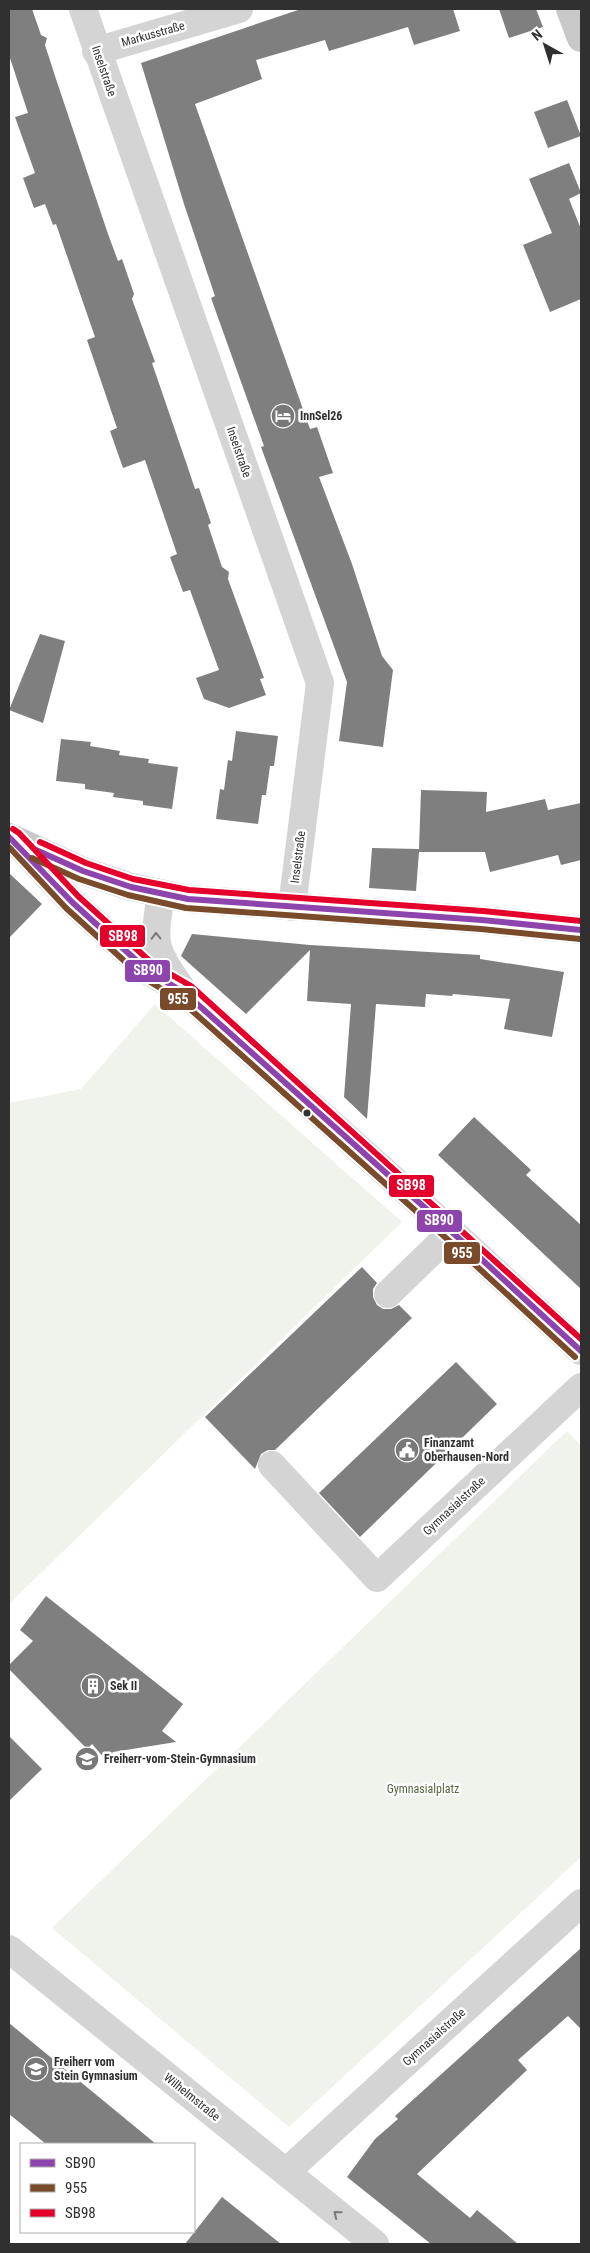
<svg xmlns="http://www.w3.org/2000/svg" width="590" height="2253" viewBox="0 0 590 2253" font-family="'Roboto Condensed',sans-serif">
<style>
.green{fill:#f0f2ec}
.building{fill:#7f7f7f}
.lines{fill:none;stroke-linecap:round;stroke-linejoin:round}
.minor{stroke:#d4d4d4;stroke-width:28}
.major{stroke:#c8c8c8;stroke-width:28}
.bus-1-casing{stroke:#fff;stroke-width:10}
.bus-2-casing{stroke:#fff;stroke-width:10}
.bus-3-casing{stroke:#fff;stroke-width:10}
.bus-1{stroke:#8e44ad;stroke-width:6}
.bus-2{stroke:#7a4b2a;stroke-width:6}
.bus-3{stroke:#e4002b;stroke-width:6}
.oneway{stroke:#7a7a7a}
.bus-dot{fill:#303030;stroke:#fff;stroke-width:2}
.labels{text-anchor:middle;stroke-width:5;stroke-linejoin:round;paint-order:stroke}
.street-label{font-size:12px;fill:#303030;stroke:#fff}
.poi-label{font-size:12px;font-weight:bold;fill:#303030;stroke:#fff;text-anchor:start}
.park-label{font-size:12px;fill:#556841;stroke:#fff}
.line-badge{stroke:#fff;stroke-width:2}
.badge-label{font-size:14px;text-anchor:middle;font-weight:bold;fill:#fff}
</style>
<rect width="100%" height="100%" fill="#fff"/>
<!-- green -->
<g class="green">
<polygon points="155,1004 402,1222 9,1604 9,1103 81,1089"/>
<polygon points="567,1431 581,1446 581,1857 289,2127 52,1928"/>
</g>
<!-- building -->
<g class="building">
<polygon points="9,9 32,9 41,35 47,38 45,45 56,79 108,234 118,261 122,259 134,294 132,299 155,362 152,363 188,468 195,489 199,488 211,523 208,525 222,567 229,572 228,579 264,678 260,679 266,695 229,708 204,699 196,678 219,670 190,590 183,592 170,557 177,554 145,460 123,468 110,431 117,428 87,340 95,337 56,224 53,225 45,204 34,208 23,178 35,173 15,117 28,113 9,55"/>
<polygon points="301,9 453,9 460,31 414,45 408,27 329,51 325,40 256,60 262,79 195,104 310,429 317,427 333,473 319,477 352,564 382,656 393,670 383,747 339,741 347,682 261,447 264,446 211,298 215,296 184,204 141,63"/>
<polygon points="499,9 536,9 543,27 509,38"/>
<polygon points="567,100 581,136 548,148 534,112"/>
<polygon points="569,163 581,193 569,199 581,229 581,299 550,312 523,245 552,233 529,179"/>
<polygon points="40,634 65,641 43,723 9,710"/>
<polygon points="236,731 278,736 274,766 270,766 266,795 262,795 258,824 216,819 220,789 224,790 228,760 232,761"/>
<polygon points="61,739 91,742 90,746 120,751 119,755 149,759 148,763 178,767 172,809 143,805 143,801 113,797 114,793 85,789 85,784 56,781"/>
<polygon points="421,790 487,792 486,812 545,799 548,810 581,803 581,860 561,865 558,855 490,872 485,852 419,852 416,891 369,888 372,848 419,849"/>
<polygon points="9,873 42,904 9,938"/>
<polygon points="192,934 310,945 480,955 480,959 564,972 552,1037 504,1029 510,999 453,994 452,996 426,994 425,1007 376,1004 367,1119 344,1097 351,1004 307,1001 310,950 246,1014 181,956"/>
<polygon points="474,1117 531,1170 526,1175 581,1225 581,1289 438,1155"/>
<polygon points="362,1267 377,1283 373,1289 373,1297 377,1305 383,1309 391,1309 399,1305 412,1318 275,1450 268,1450 261,1454 255,1469 205,1417"/>
<polygon points="456,1362 497,1404 360,1537 319,1493"/>
<polygon points="46,1596 183,1704 162,1731 176,1742 113,1752 106,1760 92,1744 87,1749 9,1669 9,1665 33,1641 20,1630"/>
<polygon points="9,1736 42,1769 9,1801"/>
<polygon points="581,1948 581,2029 568,2016 518,2060 527,2070 417,2174 470,2218 477,2210 518,2244 431,2244 347,2177 375,2139 398,2119 395,2116"/>
<polygon points="9,2023 156,2144 46,2144 9,2114"/>
<polygon points="222,2197 281,2244 185,2244"/>
</g>
<g class="lines">
<!-- minor -->
<g class="minor">
<polyline points="83,9 320,683 292,907"/>
<polyline points="96,51 239,9"/>
<polyline points="13,839 72,902 148,971 185,993 452,1232 581,1351"/>
<path d="M161 894C154 940 151 947 180 986"/>
<polyline points="388,1294 452,1232"/>
<polyline points="272,1465 377,1578 581,1387"/>
<polyline points="9,1949 375,2244"/>
<polyline points="286,2172 581,1903"/>
</g>
<!-- major -->
<g class="major">
<polyline points="570,9 581,38"/>
<polyline points="9,837 83,871 131,887 188,899 482,920 581,930"/>
</g>
<!-- bus-1 casing -->
<g class="bus-1-casing">
<g id="bus-1">
<polyline points="9,837 72,902 148,971 185,993 452,1232 581,1351"/>
<polyline points="36,850 83,871 131,887 188,899 482,920 581,930"/>
</g>
</g>
<!-- bus-2 casing -->
<g class="bus-2-casing">
<g id="bus-2">
<polyline points="9,847 66,908 142,977 180,1000 446,1238 575,1357"/>
<polyline points="32,858 79,879 128,895 186,908 481,929 580,939"/>
</g>
</g>
<!-- bus-3 casing -->
<g class="bus-3-casing">
<g id="bus-3">
<polyline points="13,829 19,833 78,896 153,964 191,986 581,1339"/>
<polyline points="40,842 86,863 133,879 189,890 483,911 581,921"/>
</g>
</g>
<!-- bus-1 -->
<use href="#bus-1" class="bus-1"/>
<!-- bus-2 -->
<use href="#bus-2" class="bus-2"/>
<!-- bus-3 -->
<use href="#bus-3" class="bus-3"/>
</g>
<!-- one-way arrows -->
<defs><path id="oneway-chevron" d="M-2-3.5L2.5 0L-2 3.5" fill="none" stroke-width="1.6" stroke-linecap="round" stroke-linejoin="round" transform="scale(1.25)"/></defs>
<g class="oneway">
<use href="#oneway-chevron" transform="translate(156 936) rotate(-91)"/>
<use href="#oneway-chevron" transform="translate(337 2214) rotate(-141)"/>
</g>
<!-- icons -->
<defs>
<g id="hotel-disc" transform="scale(1.25)"><circle r="9.5" fill="#787878" stroke="#fff"/><path d="M-6-4.5h1.5V1H6V5H4.5V3h-9V5H-6ZM-4 0a1.8 1.8 0 1 1 3.6 0ZM.5 0V-2.5h3Q6-2.5 6 0Z" fill="#fff"/></g>
<g id="civic-disc" transform="scale(1.25)"><circle r="9.5" fill="#787878" stroke="#fff"/><path d="M-.6-6.5H3V-4.5H.6V-3L4-1V1h2V6H-6V1h2V-1L-.6-3ZM-1.2 2.5V6h2.4V2.5Z" fill="#fff"/></g>
<g id="building-disc" transform="scale(1.25)"><circle r="9.5" fill="#787878" stroke="#fff"/><path d="M-4-6H4V6H1V3H-1V6H-4ZM-2.5-4.3h1.7v1.8h-1.7ZM.8-4.3h1.7v1.8H.8ZM-2.5-1h1.7V.8h-1.7ZM.8-1h1.7V.8H.8Z" fill="#fff"/></g>
<g id="school-disc" transform="scale(1.25)"><circle r="9.5" fill="#787878" stroke="#fff"/><path d="M0-5L7-2L0 1L-7-2ZM-4 1L0 2.5L4 1V4Q0 6-4 4Z" fill="#fff"/></g>
</defs>
<g fill-rule="evenodd">
<use href="#hotel-disc" x="283" y="416"/>
<use href="#civic-disc" x="407" y="1450"/>
<use href="#building-disc" x="93" y="1686"/>
<use href="#school-disc" x="87" y="1759"/>
<use href="#school-disc" x="36" y="2069"/>
</g>
<!-- markers -->
<circle class="bus-dot" cx="307" cy="1113" r="4.5"/>
<g class="labels">
<!-- street labels -->
<g class="street-label">
<text transform="translate(153 34) rotate(-16)" y="4">Markusstraße</text>
<text transform="translate(104 71) rotate(71)" y="4">Inselstraße</text>
<text transform="translate(239 452) rotate(71)" y="4">Inselstraße</text>
<text transform="translate(298 857) rotate(-83)" y="4">Inselstraße</text>
<text transform="translate(454 1506) rotate(-43)" y="4">Gymnasialstraße</text>
<text transform="translate(434 2037) rotate(-42)" y="4">Gymnasialstraße</text>
<text transform="translate(192 2097) rotate(39)" y="4">Wilhelmstraße</text>
</g>
<!-- poi labels -->
<g class="poi-label">
<text x="300" y="420">InnSel26</text>
<text x="424" y="1447">Finanzamt<tspan x="424" dy="14">Oberhausen-Nord</tspan></text>
<text x="110" y="1690">Sek II</text>
<text x="104" y="1763">Freiherr-vom-Stein-Gymnasium</text>
<text x="54" y="2066">Freiherr vom<tspan x="54" dy="14">Stein Gymnasium</tspan></text>
</g>
<!-- park labels -->
<g class="park-label">
<text x="423" y="1793">Gymnasialplatz</text>
</g>
</g>
<g class="line-badge">
<rect x="99" y="924" width="47" height="24" rx="5" fill="#e4002b"/>
<rect x="124" y="959" width="47" height="24" rx="5" fill="#8e44ad"/>
<rect x="159" y="987" width="38" height="24" rx="5" fill="#7a4b2a"/>
<rect x="388" y="1174" width="47" height="24" rx="5" fill="#e4002b"/>
<rect x="416" y="1209" width="47" height="24" rx="5" fill="#8e44ad"/>
<rect x="443" y="1241" width="38" height="24" rx="5" fill="#7a4b2a"/>
</g>
<g class="badge-label">
<text x="123" y="941">SB98</text>
<text x="148" y="975">SB90</text>
<text x="178" y="1004">955</text>
<text x="411" y="1190">SB98</text>
<text x="439" y="1225">SB90</text>
<text x="462" y="1258">955</text>
</g>
<!-- border -->
<rect width="590" height="2253" fill="none" stroke="#303030" stroke-width="20"/>
<!-- legend -->
<rect x="20" y="2143" width="175" height="90" fill="#ffffff" stroke="#acacac"/>
<rect x="30" y="2159" width="25" height="8" fill="#8e44ad" stroke="#acacac"/>
<text x="65" y="2168" font-size="15" fill="#303030">SB90</text>
<rect x="30" y="2184" width="25" height="8" fill="#7a4b2a" stroke="#acacac"/>
<text x="65" y="2193" font-size="15" fill="#303030">955</text>
<rect x="30" y="2209" width="25" height="8" fill="#e4002b" stroke="#acacac"/>
<text x="65" y="2218" font-size="15" fill="#303030">SB98</text>
<!-- north arrow -->
<g transform="translate(545 45) rotate(321)" stroke="#ffffff" stroke-width="4" paint-order="stroke">
<path d="M0-4L9 19L0 12L-9 19Z" fill="#303030"/>
<text y="-8" font-size="14" font-weight="bold" text-anchor="middle" fill="#303030">N</text>
</g>
</svg>
